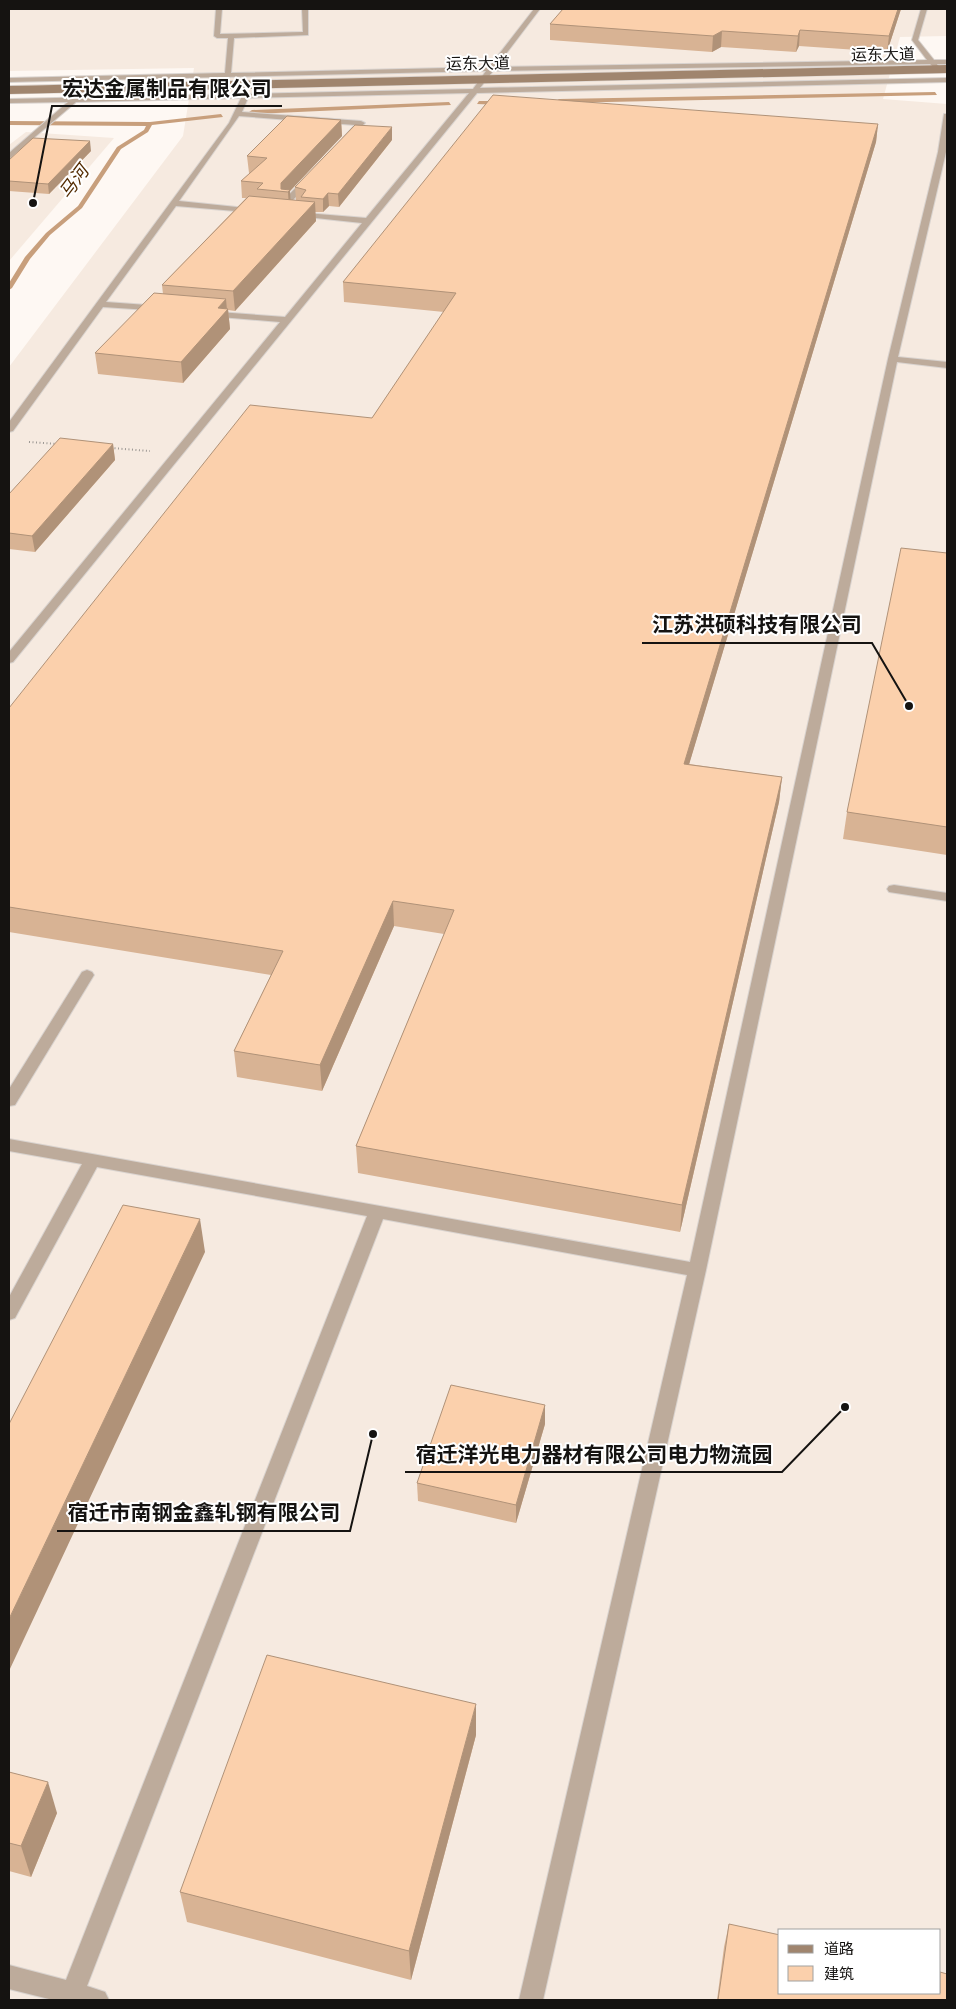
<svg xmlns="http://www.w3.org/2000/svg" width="956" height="2009" viewBox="0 0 956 2009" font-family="'Alegreya Sans','Noto Sans SC',sans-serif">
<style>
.built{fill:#f6eae0;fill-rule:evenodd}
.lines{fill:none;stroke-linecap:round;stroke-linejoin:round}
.stream{fill:#c89f7c;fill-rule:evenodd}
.service-casing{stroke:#d9d3cf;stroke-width:2}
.secondary-casing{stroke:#d9d3cf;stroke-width:1}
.path{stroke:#9b9793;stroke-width:2;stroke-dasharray:1 2.5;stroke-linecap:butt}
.service{fill:#bdab9b;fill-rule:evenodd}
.secondary{fill:#a0856e;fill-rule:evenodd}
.wall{fill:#d8b394}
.shaded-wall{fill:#b09278}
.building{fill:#fbd0ac;stroke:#b09278}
.labels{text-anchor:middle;stroke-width:4;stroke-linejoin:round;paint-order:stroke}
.far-street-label{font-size:16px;fill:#151311;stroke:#fff}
.far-water-label{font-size:18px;font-style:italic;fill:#532b00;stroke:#fff}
.leader{fill:none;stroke:#151311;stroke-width:2}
.callout-dot{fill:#151311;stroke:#fff;stroke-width:2}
.callout-label{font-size:21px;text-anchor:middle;font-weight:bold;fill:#151311;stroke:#fff;stroke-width:4;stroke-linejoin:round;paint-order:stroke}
</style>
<rect width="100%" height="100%" fill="#fef8f3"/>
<!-- built -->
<g class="built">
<path d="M9 9H947V36L900 37 883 99 947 104V2000H9V367L183 136 194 68 9 71ZM780 1930H940V1993H780Z"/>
<polygon points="26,132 114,138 9,261 9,145"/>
</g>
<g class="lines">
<!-- stream -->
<g class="stream">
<polygon points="935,92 937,95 559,103 556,101 559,99"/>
<polygon points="479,101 501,101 504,103 501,105 477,104"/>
<polygon points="449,102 451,105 252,114 249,112 252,110"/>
<polygon points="221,114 223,117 152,125 148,132 121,149 82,208 50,235 30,259 12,288 9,290 9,283 25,257 46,233 78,206 117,147 144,130 146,126 9,125 9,121 150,122"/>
</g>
<!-- service casing -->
<g class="service-casing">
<g id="service">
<polygon points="216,9 222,9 220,34 303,32 302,9 308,9 308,35 234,38 231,73 489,67 534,9 540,9 496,67 927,60 912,40 921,9 927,9 918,40 934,60 947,60 947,64 937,64 938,66 935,68 930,64 493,71 480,88 947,78 947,82 477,93 13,662 9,663 9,652 280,322 208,316 205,315 205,311 285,317 362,223 297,216 294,216 294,212 366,218 469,93 248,98 242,112 361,121 365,123 347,140 343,138 355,125 239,116 179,201 257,209 261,211 260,213 176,206 106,302 161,306 165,309 164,311 103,307 13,431 9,432 9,422 229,123 241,98 76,102 9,159 9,153 68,102 9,103 9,99 473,89 486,71 9,82 9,78 225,73 228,38 217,38 214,36"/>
<polygon points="944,114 947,114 946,152 898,357 947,362 947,368 897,362 706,1270 543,2000 519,2000 687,1275 383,1219 87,1986 105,1992 109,2000 53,2000 9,1989 9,1965 66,1980 367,1216 97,1167 15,1318 9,1320 9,1297 82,1164 9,1151 9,1139 690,1262 888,359 938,152"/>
<polygon points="306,177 313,179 292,201 303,202 303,206 283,205 283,201"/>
<polygon points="894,885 947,893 947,901 889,892 887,889 889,886"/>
<polygon points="87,970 92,972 94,975 15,1105 9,1106 9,1089 82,972"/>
</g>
</g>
<!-- secondary casing -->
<g class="secondary-casing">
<polygon id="secondary" points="947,65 947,73 9,94 9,86"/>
</g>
<!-- path -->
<g class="path">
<polyline points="29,442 57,444"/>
<polyline points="111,448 150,451"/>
</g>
<!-- service -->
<use href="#service" class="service"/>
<!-- secondary -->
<use href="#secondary" class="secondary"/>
</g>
<!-- wall -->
<g class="wall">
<polygon points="563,9 901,9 887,52 799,46 796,52 721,47 712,52 550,40 550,24"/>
<polygon points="341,120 342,136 290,191 290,200 296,200 295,187 392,140 339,207 329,206 323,212 315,212 316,221 235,311 228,310 230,329 183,383 98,374 95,353 163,294 162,285 246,198 242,198 241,181 250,173 249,173 247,156"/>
<polygon points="878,124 876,142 689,764 782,777 779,802 680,1232 358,1173 356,1146 444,934 394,926 322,1091 237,1077 234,1051 271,975 9,932 9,708 372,418 444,312 344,302 343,282"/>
<polygon points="91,151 49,194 9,191 9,160"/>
<polygon points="113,444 115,460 35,552 9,549 9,494"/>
<polygon points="947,553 947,855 843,839 847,812"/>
<polygon points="545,1405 545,1424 516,1523 418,1501 417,1483"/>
<polygon points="476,1735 411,1980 187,1922 180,1892"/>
<polygon points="9,1772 57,1813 31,1877 9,1871"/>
<polygon points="729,1924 947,2000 717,2000 724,1947"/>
</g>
<!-- shaded-wall -->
<g class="shaded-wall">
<polygon points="898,9 901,9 887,52 889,36"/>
<polygon points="800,30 799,46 796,52 798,36"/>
<polygon points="722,31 721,47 712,52 713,36"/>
<polygon points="341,120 342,136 290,191 291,208 289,209 288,192 281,191 281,183"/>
<polygon points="878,124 876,142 682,788 684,764"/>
<polygon points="392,127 392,140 339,207 338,194"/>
<polygon points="90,141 91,151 49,194 48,184"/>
<polygon points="328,193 329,206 323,212 323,199"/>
<polygon points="315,202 316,221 235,311 233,291"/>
<polygon points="226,299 227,310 228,309 230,329 183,383 181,362 218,308"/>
<polygon points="113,444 115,460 35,552 32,536"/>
<polygon points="782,777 779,802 680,1232 682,1205"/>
<polygon points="393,901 394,926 322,1091 320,1065"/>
<polygon points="200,1219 205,1252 9,1671 9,1619"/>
<polygon points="545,1405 545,1424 516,1523 516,1505"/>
<polygon points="476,1704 476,1735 411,1980 409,1951"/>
<polygon points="48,1782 57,1813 31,1877 21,1846"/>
</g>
<!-- building -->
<g class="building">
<polygon points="563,9 898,9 889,36 800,30 798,36 722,31 713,36 550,24"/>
<polygon points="493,95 878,124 684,764 782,777 682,1205 356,1146 454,910 393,901 320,1065 234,1051 283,951 9,907 9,708 250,405 372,418 456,293 343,282"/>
<polygon points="287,116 341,120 281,183 281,189 290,190 288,192 257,189 263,183 241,181 267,158 247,156"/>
<polygon points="355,125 392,127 338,194 328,193 323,199 301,197 306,190 295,187"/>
<polygon points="33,138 90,141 48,184 9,181 9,160"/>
<polygon points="249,196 315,202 233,291 162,285"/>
<polygon points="154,293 226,299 218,308 228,309 181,362 95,353"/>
<polygon points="60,438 113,444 32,536 9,533 9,494"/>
<polygon points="901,548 947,553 947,827 847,812"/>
<polygon points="123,1205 200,1219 9,1619 9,1424"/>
<polygon points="451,1385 545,1405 516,1505 417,1483"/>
<polygon points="267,1655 476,1704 409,1951 180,1892"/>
<polygon points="9,1772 48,1782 21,1846 9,1843"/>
<polygon points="729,1924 780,1935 780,1993 940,1993 940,1972 947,1974 947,2000 718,2000"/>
</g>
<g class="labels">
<!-- far-street labels -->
<g class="far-street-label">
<text transform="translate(883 54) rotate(-1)" y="6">运东大道</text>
<text transform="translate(478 63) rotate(-1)" y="6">运东大道</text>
</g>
<!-- far-water labels -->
<g class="far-water-label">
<text transform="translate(74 182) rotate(-53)" y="6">马河</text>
</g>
</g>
<!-- callouts -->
<path class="leader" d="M33 203L52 106H282M909 706L872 643H642M845 1407L782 1472H405M373 1434L350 1531H57"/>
<g class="callout-dot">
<circle cx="33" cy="203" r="5"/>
<circle cx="909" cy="706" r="5"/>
<circle cx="845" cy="1407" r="5"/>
<circle cx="373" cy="1434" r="5"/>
</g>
<g class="callout-label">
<text x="167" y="96">宏达金属制品有限公司</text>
<text x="757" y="632">江苏洪硕科技有限公司</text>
<text x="594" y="1462">宿迁洋光电力器材有限公司电力物流园</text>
<text x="204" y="1520">宿迁市南钢金鑫轧钢有限公司</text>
</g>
<!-- border -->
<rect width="956" height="2009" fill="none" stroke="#151311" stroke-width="20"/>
<!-- legend -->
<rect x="778" y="1929" width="162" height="65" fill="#ffffff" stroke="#a1a1a0"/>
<rect x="788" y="1945" width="25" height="8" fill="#a0856e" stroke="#a1a1a0"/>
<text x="824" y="1954" font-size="15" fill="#151311">道路</text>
<rect x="788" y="1966" width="25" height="15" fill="#fbd0ac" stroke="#a1a1a0"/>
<text x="824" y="1979" font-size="15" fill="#151311">建筑</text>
</svg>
